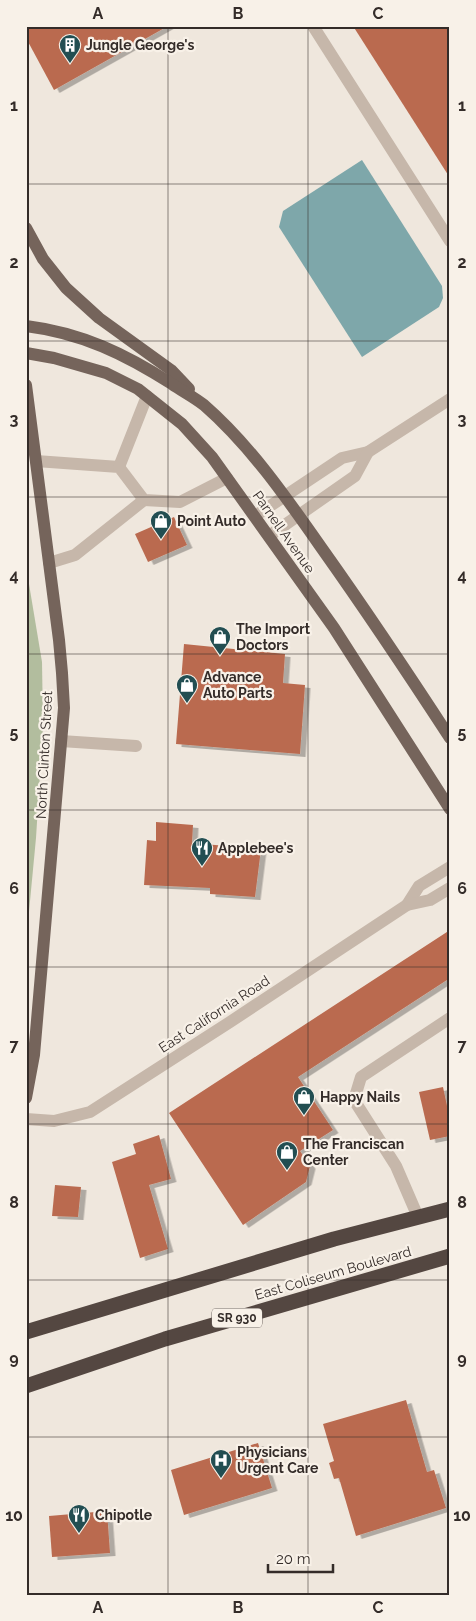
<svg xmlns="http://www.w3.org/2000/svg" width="476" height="1621" viewBox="0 0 476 1621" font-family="Raleway,sans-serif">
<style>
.green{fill:#b2bd9e}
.water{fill:#7ea7aa}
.building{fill:#ba6b50;filter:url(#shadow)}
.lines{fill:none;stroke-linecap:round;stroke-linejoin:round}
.minor{stroke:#c6b7aa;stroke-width:12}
.major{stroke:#75645b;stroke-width:12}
.highway{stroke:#544741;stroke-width:15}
.grid{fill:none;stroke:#342c29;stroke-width:1;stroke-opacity:0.55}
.labels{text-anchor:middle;stroke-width:4.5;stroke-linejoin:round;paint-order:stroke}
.shield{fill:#f8f1e8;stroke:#6f6762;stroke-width:1}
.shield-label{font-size:12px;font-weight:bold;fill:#342c29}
.poi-label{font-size:14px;font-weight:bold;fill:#342c29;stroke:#f8f1e8;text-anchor:start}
.street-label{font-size:14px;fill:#342c29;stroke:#f8f1e8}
.neatline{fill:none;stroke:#342c29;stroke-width:2}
.grid-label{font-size:16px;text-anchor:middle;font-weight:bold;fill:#342c29}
</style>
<defs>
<filter id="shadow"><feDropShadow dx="5.5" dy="3" stdDeviation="0" flood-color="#0004"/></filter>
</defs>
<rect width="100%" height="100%" fill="#efe7dd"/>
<!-- green -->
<polygon class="green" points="26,566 42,662 43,726 36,838 26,943"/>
<!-- water -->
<polygon class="water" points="362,160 442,286 443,298 439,307 362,357 279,227 283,211"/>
<!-- building -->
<g class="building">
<polygon points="26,26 168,26 54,90 26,38"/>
<polygon points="353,26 450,26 450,178"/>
<polygon points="174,517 187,545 148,562 135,534"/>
<polygon points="184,644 285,654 283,683 305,685 300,754 176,744"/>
<polygon points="156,822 193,825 192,843 261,849 255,897 210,894 210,888 144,885 147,840 156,841"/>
<polygon points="450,930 450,978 298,1077 333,1130 300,1151 310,1166 306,1182 243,1225 169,1113"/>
<polygon points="443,1087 450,1120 450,1136 430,1140 419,1092"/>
<polygon points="159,1135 171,1179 149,1185 168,1249 140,1258 112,1162 136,1154 133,1144"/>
<polygon points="55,1185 81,1187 78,1217 52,1216"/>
<polygon points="406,1400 427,1472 434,1470 446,1508 356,1536 339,1478 334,1479 329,1463 334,1461 323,1424"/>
<polygon points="258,1443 272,1488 184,1515 171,1470"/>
<polygon points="107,1511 110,1553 52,1557 49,1516"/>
</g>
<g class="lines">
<!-- minor -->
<g class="minor">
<polyline points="313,26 450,241"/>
<polyline points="36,461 119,467 144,500 180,502 227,478"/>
<polyline points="119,467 147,396"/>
<polyline points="255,516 342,458 368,452 450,399"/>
<polyline points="269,536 355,476 368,452"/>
<polyline points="49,563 75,555 144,500"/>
<polyline points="61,741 136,746"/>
<polyline points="407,905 419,886 450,867"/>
<polyline points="26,1119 54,1121 90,1112 230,1022 407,905 430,900 450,888"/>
<polyline points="418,1217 396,1166 354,1100 361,1077 450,1018"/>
</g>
<!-- major -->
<g class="major">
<polyline points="26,228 43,259 66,288 99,318 171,370 189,389"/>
<path d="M26 326C82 333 125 354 172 384 182 391 194 397 204 405 251 446 288 500 323 550 367 612 409 675 450 738"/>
<polyline points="26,353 54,358 106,373 138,389 182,424 212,457 334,628 450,809"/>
<polyline points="26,385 59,640 62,673 64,708 34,1055 26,1098"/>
</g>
<!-- highway -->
<g class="highway">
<polyline points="26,1332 334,1239 450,1209"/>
<polyline points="26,1386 165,1339 450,1256"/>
</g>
</g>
<!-- grid -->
<path class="grid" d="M168 26V1595M308 26V1595M26 184H450M26 341H450M26 497H450M26 654H450M26 810H450M26 967H450M26 1124H450M26 1280H450M26 1437H450"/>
<!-- icons -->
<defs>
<g id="building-pin" transform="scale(1.125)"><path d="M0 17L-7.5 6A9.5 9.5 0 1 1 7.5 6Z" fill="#224e52" stroke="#f8f1e8"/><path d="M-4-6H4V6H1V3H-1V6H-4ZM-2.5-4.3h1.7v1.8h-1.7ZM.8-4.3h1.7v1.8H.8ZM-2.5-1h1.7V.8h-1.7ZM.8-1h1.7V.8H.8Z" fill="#fff"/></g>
<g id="shop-pin" transform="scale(1.125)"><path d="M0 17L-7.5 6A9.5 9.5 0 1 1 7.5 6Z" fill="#224e52" stroke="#f8f1e8"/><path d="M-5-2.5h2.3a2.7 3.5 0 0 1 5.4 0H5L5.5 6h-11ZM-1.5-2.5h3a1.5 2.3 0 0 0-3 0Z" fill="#fff"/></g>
<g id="restaurant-pin" transform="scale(1.125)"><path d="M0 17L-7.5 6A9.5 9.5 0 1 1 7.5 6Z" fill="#224e52" stroke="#f8f1e8"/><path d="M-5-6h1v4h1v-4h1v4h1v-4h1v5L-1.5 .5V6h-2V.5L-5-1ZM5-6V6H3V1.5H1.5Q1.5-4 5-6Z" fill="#fff"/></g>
<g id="hospital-pin" transform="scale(1.125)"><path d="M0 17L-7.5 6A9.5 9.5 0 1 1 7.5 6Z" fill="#224e52" stroke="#f8f1e8"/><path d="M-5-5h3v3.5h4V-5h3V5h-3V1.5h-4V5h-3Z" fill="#fff"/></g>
</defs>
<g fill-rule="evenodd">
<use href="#building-pin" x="70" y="45"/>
<use href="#shop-pin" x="161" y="521"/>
<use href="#shop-pin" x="220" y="637"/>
<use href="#shop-pin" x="187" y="685"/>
<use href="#restaurant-pin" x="202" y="848"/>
<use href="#shop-pin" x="304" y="1097"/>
<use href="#shop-pin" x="287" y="1152"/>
<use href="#hospital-pin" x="221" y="1460"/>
<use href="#restaurant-pin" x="79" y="1515"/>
</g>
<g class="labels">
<!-- shield labels -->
<rect class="shield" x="212" y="1308.5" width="50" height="19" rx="4"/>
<g class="shield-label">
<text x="237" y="1322">SR 930</text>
</g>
<!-- poi labels -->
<g class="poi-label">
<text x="86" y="50">Jungle George's</text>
<text x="177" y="526">Point Auto</text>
<text x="236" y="634">The Import<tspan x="236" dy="16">Doctors</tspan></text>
<text x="203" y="682">Advance<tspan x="203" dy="16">Auto Parts</tspan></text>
<text x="218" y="853">Applebee's</text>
<text x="320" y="1102">Happy Nails</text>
<text x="303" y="1149">The Franciscan<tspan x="303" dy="16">Center</tspan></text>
<text x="237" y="1457">Physicians<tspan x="237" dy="16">Urgent Care</tspan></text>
<text x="95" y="1520">Chipotle</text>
</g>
<!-- street labels -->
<g class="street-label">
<text transform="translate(284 532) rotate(55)" y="5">Parnell Avenue</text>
<text transform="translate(44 755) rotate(-87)" y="5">North Clinton Street</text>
<text transform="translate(214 1014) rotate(-33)" y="5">East California Road</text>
<text transform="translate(333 1273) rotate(-16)" y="5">East Coliseum Boulevard</text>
</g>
</g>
<!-- border -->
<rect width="476" height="1621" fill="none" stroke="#f8f1e8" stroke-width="55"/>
<!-- scale -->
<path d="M268 1564v8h65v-8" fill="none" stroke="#342c29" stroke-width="2.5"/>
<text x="276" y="1564" font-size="15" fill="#342c29" stroke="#f8f1e8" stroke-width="4" paint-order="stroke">20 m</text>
<rect x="28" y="28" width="420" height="1566" class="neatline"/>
<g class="grid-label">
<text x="98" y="19">A</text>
<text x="238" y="19">B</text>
<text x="378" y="19">C</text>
<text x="14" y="111">1</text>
<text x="462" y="111">1</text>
<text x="14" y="268">2</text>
<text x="462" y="268">2</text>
<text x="14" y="425">3</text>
<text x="462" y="425">3</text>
<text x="14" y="581">4</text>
<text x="462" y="581">4</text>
<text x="14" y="738">5</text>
<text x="462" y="738">5</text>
<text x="14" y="894">6</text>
<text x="462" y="894">6</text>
<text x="14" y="1051">7</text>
<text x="462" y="1051">7</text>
<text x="14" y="1208">8</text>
<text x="462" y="1208">8</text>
<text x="14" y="1364">9</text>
<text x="462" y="1364">9</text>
<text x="14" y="1521">10</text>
<text x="462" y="1521">10</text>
<text x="98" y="1613">A</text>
<text x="238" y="1613">B</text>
<text x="378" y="1613">C</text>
</g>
</svg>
